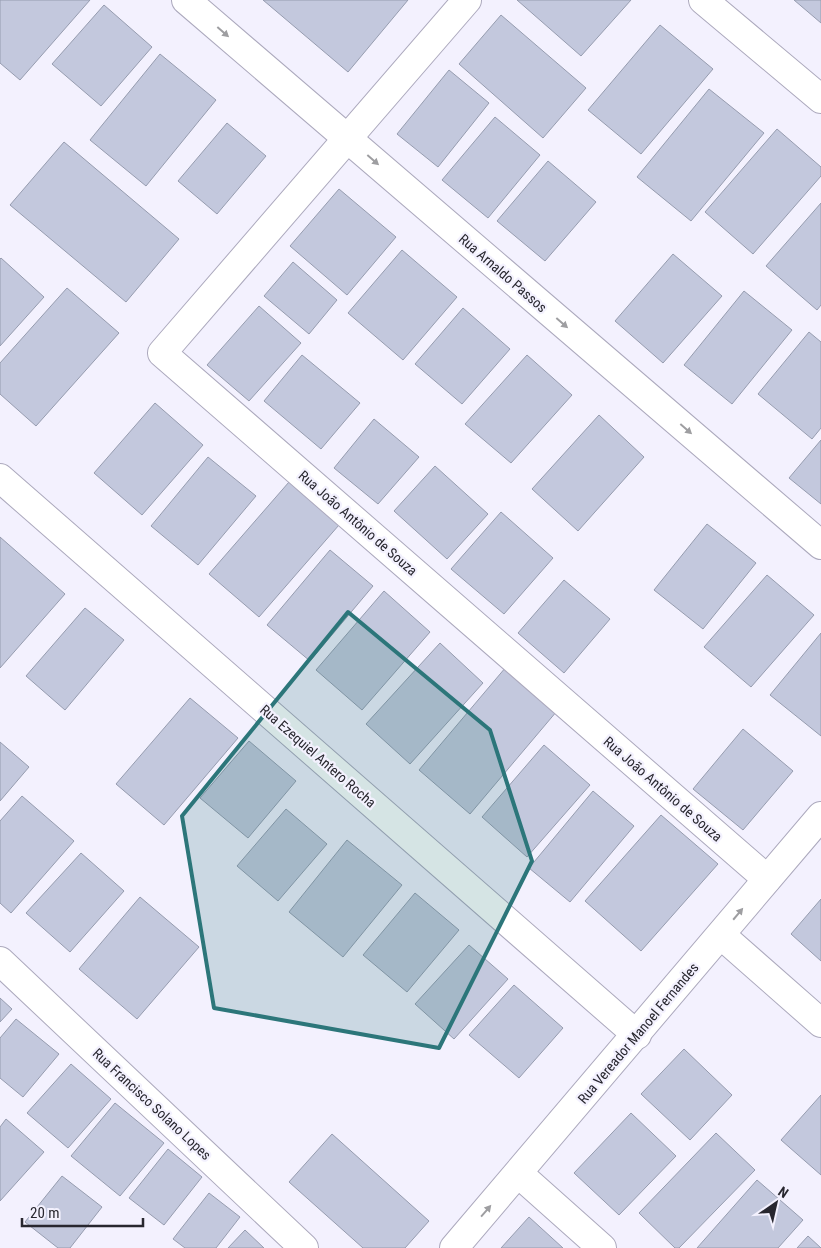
<svg xmlns="http://www.w3.org/2000/svg" width="821" height="1248" viewBox="0 0 821 1248" font-family="'Roboto Condensed',sans-serif">
<style>
.building{fill:#c3c8dd;stroke:#969caf}
.lines{fill:none;stroke-linecap:round;stroke-linejoin:round}
.street-casing{stroke:#aca9bd;stroke-width:30}
.street{stroke:#fff;stroke-width:28}
.oneway{fill:#9e9ea1}
.marked{fill:#2c767a;fill-opacity:0.2;stroke:#2c767a;stroke-width:4;stroke-linejoin:round}
.labels{text-anchor:middle;stroke-width:4.5;stroke-linejoin:round;paint-order:stroke}
.street-label{font-size:14px;fill:#28272f;stroke:#f3f1fe}
</style>
<rect width="100%" height="100%" fill="#f3f1fe"/>
<!-- building -->
<g class="building">
<polygon points="0,0 90,0 20,80 0,63"/>
<polygon points="263,0 408,0 348,72"/>
<polygon points="517,0 631,0 581,56"/>
<polygon points="794,0 821,0 821,23"/>
<polygon points="104,5 152,47 101,106 52,64"/>
<polygon points="501,15 586,88 543,138 459,64"/>
<polygon points="660,25 713,69 641,154 588,110"/>
<polygon points="160,54 216,100 146,186 90,140"/>
<polygon points="449,70 489,103 438,167 397,134"/>
<polygon points="709,89 764,133 691,221 637,177"/>
<polygon points="495,117 540,155 488,218 442,180"/>
<polygon points="227,123 266,156 217,214 178,181"/>
<polygon points="777,129 821,167 821,176 753,254 705,212"/>
<polygon points="64,142 179,239 126,302 10,205"/>
<polygon points="548,161 596,202 545,261 497,221"/>
<polygon points="339,189 396,237 347,295 290,246"/>
<polygon points="821,203 821,305 817,310 766,266"/>
<polygon points="402,250 457,297 403,360 348,313"/>
<polygon points="673,254 722,296 663,363 615,321"/>
<polygon points="1,258 44,297 0,346 0,259"/>
<polygon points="293,262 337,300 309,334 264,296"/>
<polygon points="67,288 119,333 36,426 0,394 0,363"/>
<polygon points="744,291 792,330 732,404 684,365"/>
<polygon points="259,306 301,343 249,401 207,365"/>
<polygon points="463,308 510,349 462,404 415,364"/>
<polygon points="809,332 821,342 821,428 812,439 758,394"/>
<polygon points="302,355 360,403 321,449 264,401"/>
<polygon points="527,355 572,395 511,463 465,424"/>
<polygon points="155,403 203,445 142,515 94,473"/>
<polygon points="599,415 644,457 578,531 532,489"/>
<polygon points="374,419 419,457 378,504 334,468"/>
<polygon points="821,440 821,504 789,478"/>
<polygon points="208,457 256,496 198,565 151,526"/>
<polygon points="435,466 488,514 447,559 394,511"/>
<polygon points="289,482 339,525 259,617 209,574"/>
<polygon points="501,512 553,558 504,614 451,569"/>
<polygon points="707,524 756,563 703,629 654,590"/>
<polygon points="0,537 65,594 0,668"/>
<polygon points="330,550 373,586 310,661 267,625"/>
<polygon points="767,575 814,615 751,687 704,647"/>
<polygon points="564,580 610,619 564,673 518,633"/>
<polygon points="384,591 430,632 362,710 316,670"/>
<polygon points="85,608 124,640 65,710 26,676"/>
<polygon points="821,633 821,736 770,695"/>
<polygon points="440,643 483,683 410,764 366,724"/>
<polygon points="506,667 557,711 470,814 419,770"/>
<polygon points="190,698 238,738 164,825 116,784"/>
<polygon points="743,729 793,771 743,830 693,789"/>
<polygon points="249,741 296,781 248,838 200,798"/>
<polygon points="0,742 29,767 0,801"/>
<polygon points="544,745 590,785 527,857 482,817"/>
<polygon points="593,791 634,826 570,902 529,868"/>
<polygon points="22,796 74,841 11,913 0,903 0,821"/>
<polygon points="286,809 327,844 278,901 237,866"/>
<polygon points="661,815 718,864 641,951 585,901"/>
<polygon points="347,840 402,885 343,957 289,912"/>
<polygon points="81,853 124,891 70,952 26,913"/>
<polygon points="415,893 459,930 407,992 363,955"/>
<polygon points="140,897 199,947 137,1019 79,969"/>
<polygon points="821,899 821,961 791,934"/>
<polygon points="469,945 508,979 454,1039 415,1004"/>
<polygon points="514,985 563,1028 519,1078 469,1035"/>
<polygon points="0,998 12,1009 0,1022"/>
<polygon points="16,1019 59,1054 23,1097 0,1078 0,1038"/>
<polygon points="684,1049 732,1095 690,1140 641,1094"/>
<polygon points="71,1064 111,1099 68,1148 27,1113"/>
<polygon points="821,1095 821,1175 781,1140"/>
<polygon points="115,1103 164,1143 120,1196 71,1156"/>
<polygon points="631,1113 676,1156 619,1215 574,1173"/>
<polygon points="6,1119 44,1152 0,1201 0,1127"/>
<polygon points="716,1133 755,1170 679,1248 675,1248 639,1213"/>
<polygon points="332,1134 429,1221 405,1248 363,1248 289,1182"/>
<polygon points="168,1149 202,1177 164,1225 129,1198"/>
<polygon points="62,1176 102,1207 70,1248 58,1248 25,1222"/>
<polygon points="757,1180 803,1220 778,1248 697,1248"/>
<polygon points="209,1193 240,1217 216,1248 185,1248 173,1239"/>
<polygon points="529,1217 563,1248 501,1248"/>
<polygon points="245,1230 264,1248 228,1248"/>
<polygon points="808,1236 821,1248 797,1248"/>
</g>
<g class="lines">
<!-- street casing -->
<g class="street-casing">
<g id="street">
<polyline points="186,0 821,545"/>
<polyline points="467,0 162,353 767,879"/>
<polyline points="703,0 821,99"/>
<polyline points="0,478 637,1035"/>
<polyline points="721,935 821,1023"/>
<polyline points="0,961 304,1248"/>
<polyline points="519,1174 602,1248"/>
<polyline points="454,1248 821,816"/>
</g>
</g>
<!-- street -->
<use href="#street" class="street"/>
</g>
<!-- one-way arrows -->
<defs><path id="oneway-solid" d="M-6-.8H1V-3.2L6.5 0L1 3.2V.8H-6Z" transform="scale(1.25)"/></defs>
<g class="oneway">
<use href="#oneway-solid" transform="translate(223 32) rotate(41)"/>
<use href="#oneway-solid" transform="translate(373 160) rotate(41)"/>
<use href="#oneway-solid" transform="translate(562 323) rotate(41)"/>
<use href="#oneway-solid" transform="translate(686 429) rotate(41)"/>
<use href="#oneway-solid" transform="translate(738 914) rotate(-50)"/>
<use href="#oneway-solid" transform="translate(486 1211) rotate(-49)"/>
</g>
<!-- marked area -->
<path class="marked" d="M348 612 490 730 532 861 439 1048 214 1008 182 816Z"/>
<g class="labels">
<!-- street labels -->
<g class="street-label">
<text transform="translate(503 273) rotate(41)" y="5">Rua Arnaldo Passos</text>
<text transform="translate(358 523) rotate(41)" y="5">Rua João Antônio de Souza</text>
<text transform="translate(318 756) rotate(41)" y="5">Rua Ezequiel Antero Rocha</text>
<text transform="translate(663 789) rotate(41)" y="5">Rua João Antônio de Souza</text>
<text transform="translate(638 1033) rotate(-50)" y="5">Rua Vereador Manoel Fernandes</text>
<text transform="translate(152 1104) rotate(43)" y="5">Rua Francisco Solano Lopes</text>
</g>
</g>
<!-- north arrow -->
<g transform="translate(776 1203) rotate(34)" stroke="#f3f1fe" stroke-width="4" paint-order="stroke">
<path d="M0-4L9 19L0 12L-9 19Z" fill="#28272f"/>
<text y="-8" font-size="14" font-weight="bold" text-anchor="middle" fill="#28272f">N</text>
</g>
<!-- scale -->
<path d="M22 1218v8h121v-8" fill="none" stroke="#28272f" stroke-width="2.5"/>
<text x="30" y="1218" font-size="15" fill="#28272f" stroke="#f3f1fe" stroke-width="4" paint-order="stroke">20 m</text>
</svg>
